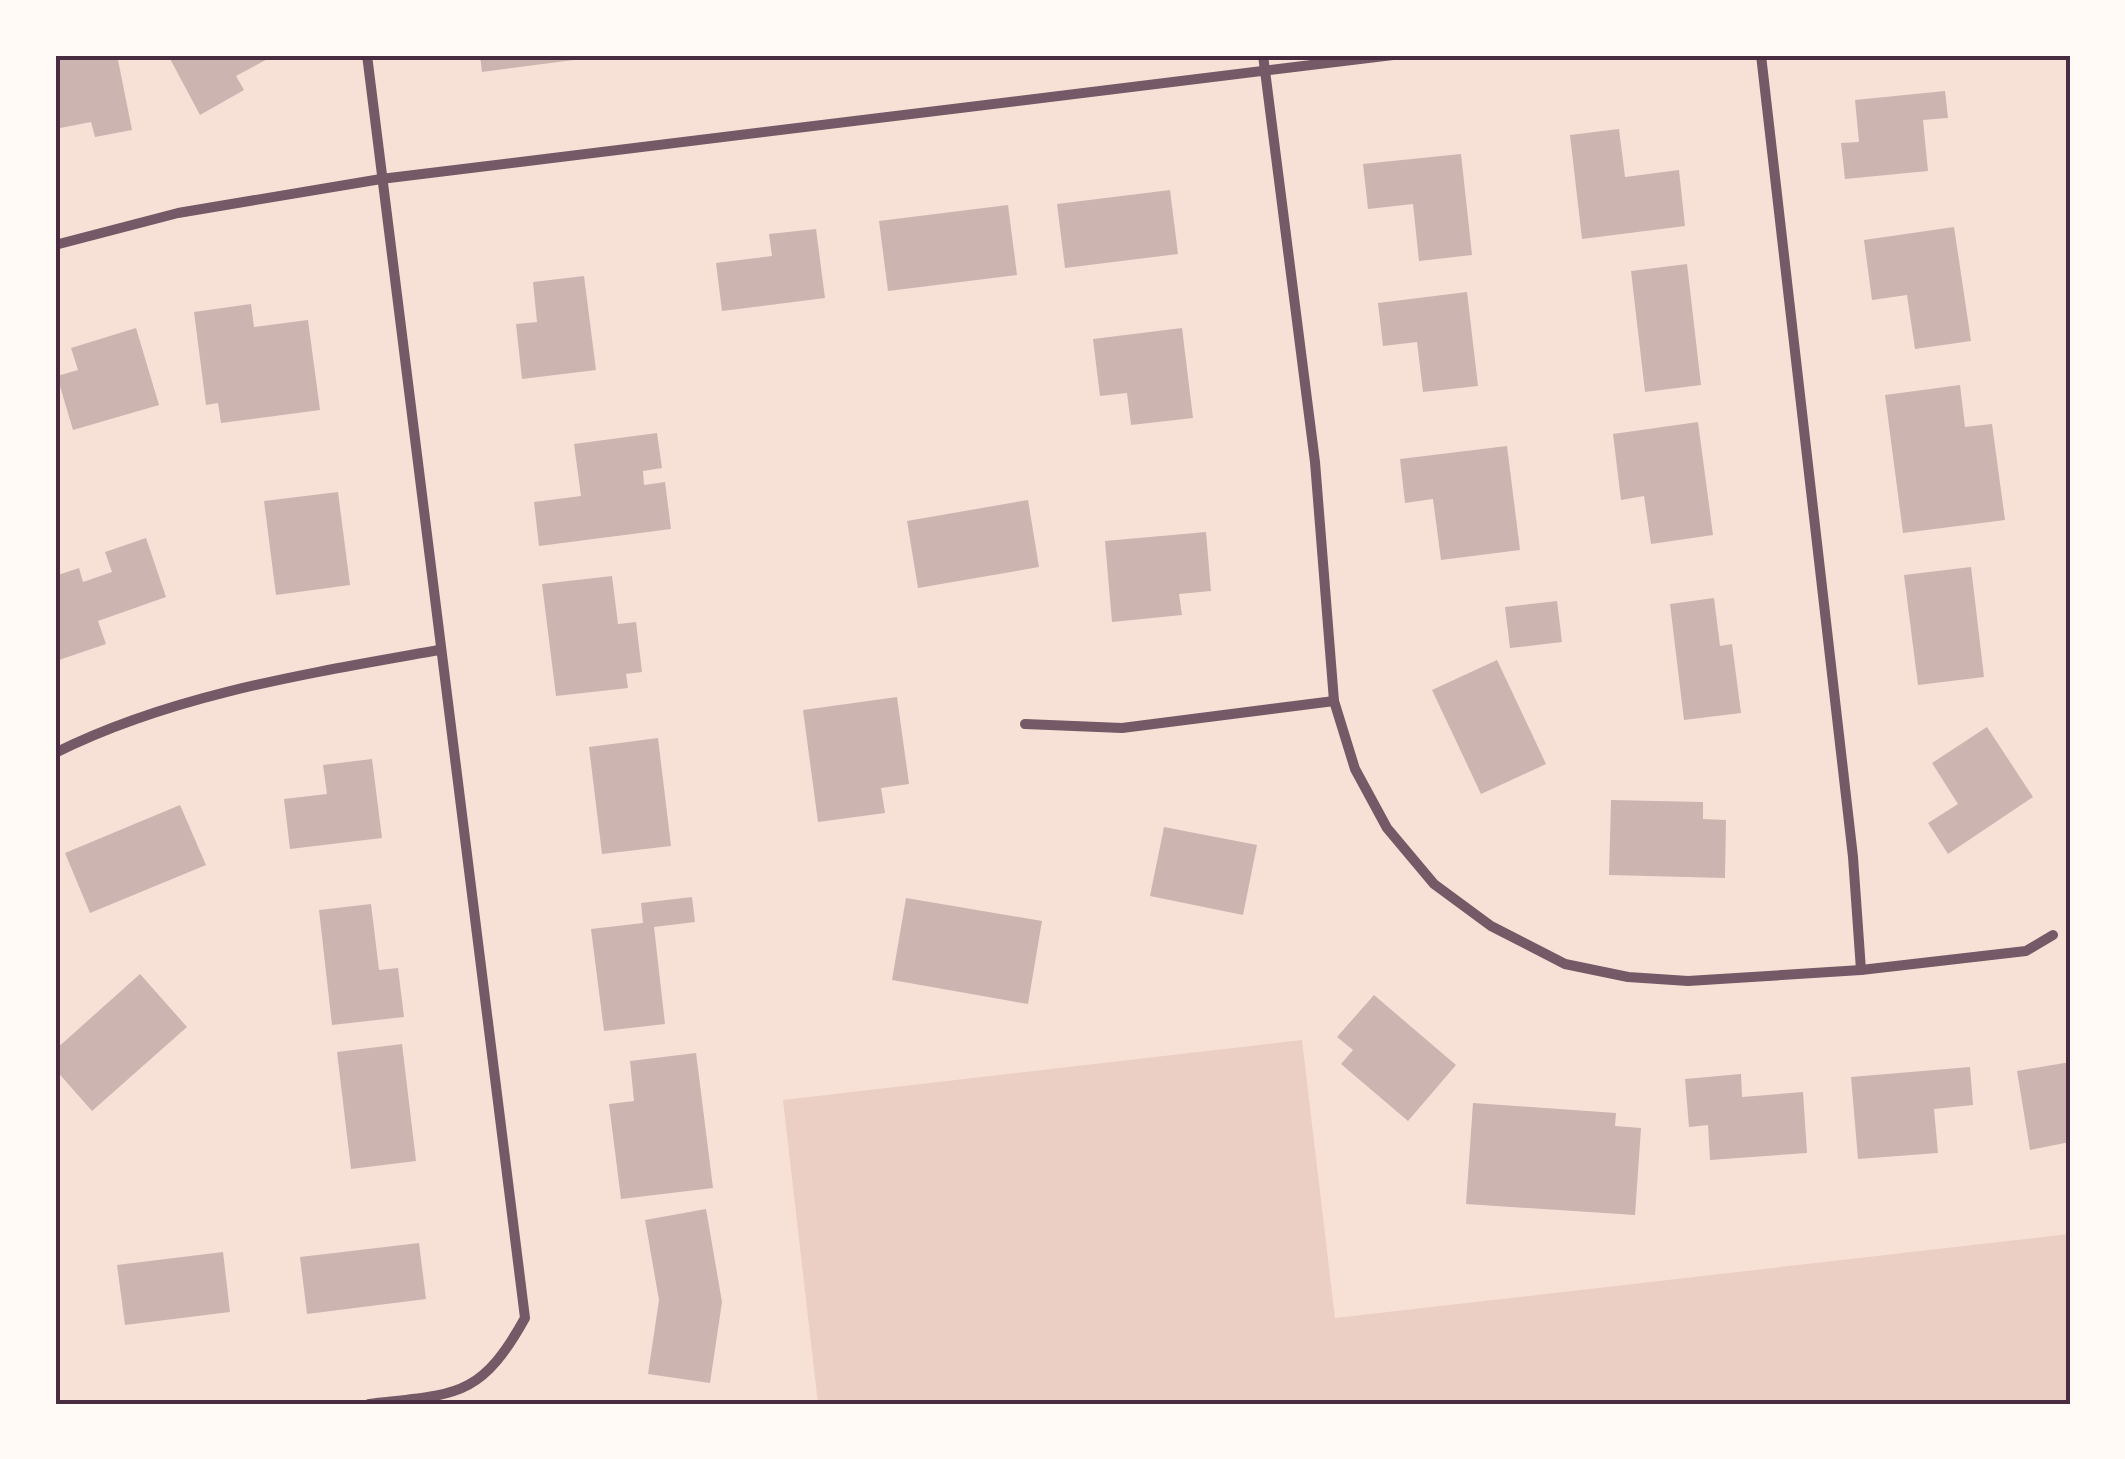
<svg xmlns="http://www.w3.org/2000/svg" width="2125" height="1459" viewBox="0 0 2125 1459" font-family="'Public Sans',sans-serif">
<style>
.green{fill:#ebcfc5}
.building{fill:#ccb4b1}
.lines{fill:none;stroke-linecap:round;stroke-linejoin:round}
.minor{stroke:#755966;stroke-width:10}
.neatline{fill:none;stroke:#4a2c40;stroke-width:4}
</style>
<rect width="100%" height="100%" fill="#f7e1d7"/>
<!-- green -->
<polygon class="green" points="1302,1040 1335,1318 2070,1234 2070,1404 818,1404 783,1100"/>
<!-- building -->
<g class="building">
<polygon points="79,55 117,55 132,130 95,137 91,122 55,129 55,60"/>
<polygon points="168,55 275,55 236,76 244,90 200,115"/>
<polygon points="480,55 596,55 597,57 482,72"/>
<polygon points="1945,91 1948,118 1923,120 1928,171 1845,179 1841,143 1859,142 1855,100"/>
<polygon points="1619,129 1625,177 1679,170 1685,226 1582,239 1570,135"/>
<polygon points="1461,154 1472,255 1419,261 1413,204 1368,209 1363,164"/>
<polygon points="1170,190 1178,254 1065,268 1057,204"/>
<polygon points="1008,205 1017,275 888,291 879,221"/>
<polygon points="1954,227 1971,341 1915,349 1907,295 1872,300 1864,240"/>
<polygon points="816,229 825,298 722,311 716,263 772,256 769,234"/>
<polygon points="1687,264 1701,385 1645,392 1631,271"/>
<polygon points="584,276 596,370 522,379 516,324 537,322 533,282"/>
<polygon points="1467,292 1478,386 1423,392 1417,342 1383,346 1378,303"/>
<polygon points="251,304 254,327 308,320 320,410 221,423 218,403 206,405 194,312"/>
<polygon points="136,328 159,405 73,430 57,376 78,370 71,348"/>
<polygon points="1182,328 1193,418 1131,425 1127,393 1100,396 1093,339"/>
<polygon points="1960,385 1965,427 1992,424 2005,520 1903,533 1885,395"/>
<polygon points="1698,422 1713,535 1651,544 1644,496 1621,500 1613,434"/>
<polygon points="657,433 662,468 643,471 644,485 665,482 671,529 539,546 534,502 581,496 574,444"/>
<polygon points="1507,446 1520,550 1441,560 1433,499 1405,503 1400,459"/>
<polygon points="338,492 350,585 276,595 264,501"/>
<polygon points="1028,500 1039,567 918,588 907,521"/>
<polygon points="1206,532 1211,591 1179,594 1182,615 1112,622 1105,541"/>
<polygon points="146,538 166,597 98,621 106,644 59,660 55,576 79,568 83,582 112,572 105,552"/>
<polygon points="1971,567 1984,677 1918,685 1904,575"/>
<polygon points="612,576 618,624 636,622 642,672 626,674 628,688 556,696 542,584"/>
<polygon points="1714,598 1720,646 1732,644 1741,713 1684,720 1670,604"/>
<polygon points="1557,601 1562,642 1510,648 1505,607"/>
<polygon points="1497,660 1546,764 1481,794 1432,690"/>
<polygon points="897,697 909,784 881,788 885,813 818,822 803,710"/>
<polygon points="1987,727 2033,797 1948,854 1928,823 1958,804 1932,763"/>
<polygon points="658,738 671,846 602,854 589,747"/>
<polygon points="372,759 382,838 290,849 284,799 327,794 323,765"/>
<polygon points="1611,800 1703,802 1703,819 1726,820 1725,878 1609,875"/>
<polygon points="180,805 206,865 90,913 65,853"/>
<polygon points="1164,827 1257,845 1243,915 1150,896"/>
<polygon points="692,897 695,922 654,927 665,1024 604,1031 591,929 643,923 641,903"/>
<polygon points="906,898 1042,921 1028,1004 892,980"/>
<polygon points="371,904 379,970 398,968 404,1017 332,1025 319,910"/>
<polygon points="140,974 187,1027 92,1111 55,1069 55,1050"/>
<polygon points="1374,995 1456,1065 1408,1121 1341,1064 1353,1050 1337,1037"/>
<polygon points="402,1044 416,1161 351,1169 337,1052"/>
<polygon points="696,1053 713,1188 621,1199 609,1104 634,1101 630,1061"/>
<polygon points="2070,1062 2070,1142 2030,1150 2017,1071"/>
<polygon points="1970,1067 1973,1105 1934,1109 1938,1153 1858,1159 1851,1077"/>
<polygon points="1741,1074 1742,1097 1803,1092 1807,1153 1710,1160 1708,1125 1689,1127 1685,1079"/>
<polygon points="1473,1103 1616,1113 1615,1126 1641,1128 1635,1215 1466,1204"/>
<polygon points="706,1209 722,1302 710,1383 648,1374 659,1300 645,1220"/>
<polygon points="419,1243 426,1299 307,1314 300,1257"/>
<polygon points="223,1252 230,1312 125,1325 117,1265"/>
</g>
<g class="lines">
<!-- minor -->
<g class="minor">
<path d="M367 55 525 1318C480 1399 456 1394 369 1404"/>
<polyline points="1263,55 1315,462 1334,701 1355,769 1387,828 1434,884 1491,926 1565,964 1628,977 1688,981 1861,970 2026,951 2053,935"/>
<polyline points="1761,55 1853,857 1861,970"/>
<polyline points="55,245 178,213 381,179 1393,55"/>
<polyline points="1025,724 1122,728 1334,701"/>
<path d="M55 753C173 694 310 673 439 650"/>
</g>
</g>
<!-- border -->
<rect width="2125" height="1459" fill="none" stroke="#fffaf5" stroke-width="115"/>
<rect x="58" y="58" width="2010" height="1344" class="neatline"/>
</svg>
